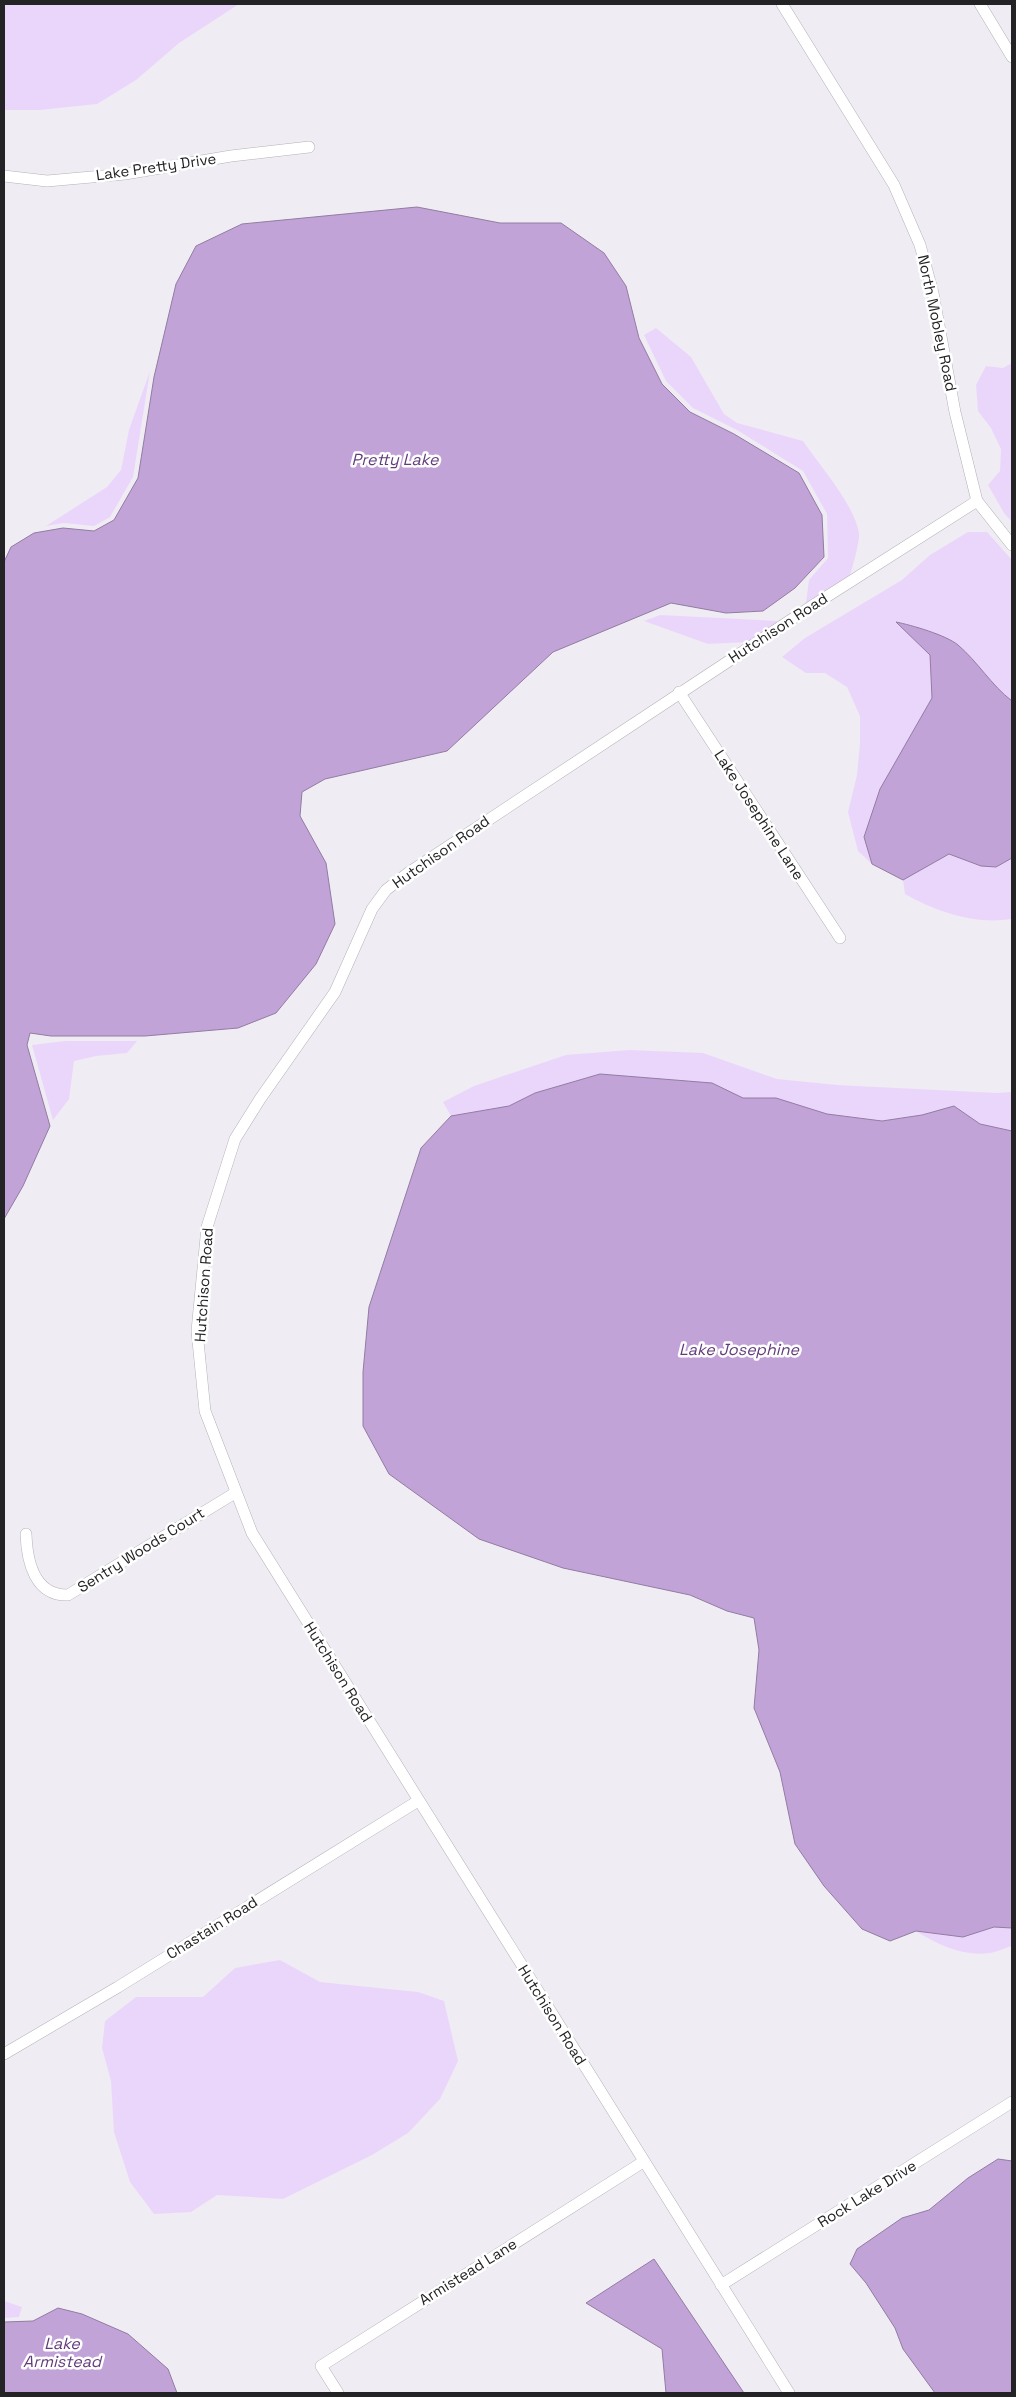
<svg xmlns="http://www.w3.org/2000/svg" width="1016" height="2397" viewBox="0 0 1016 2397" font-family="'Space Grotesk',sans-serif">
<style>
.green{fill:#ebd6fb}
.water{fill:#c2a3d8;stroke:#927ca2}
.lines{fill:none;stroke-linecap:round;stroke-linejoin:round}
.minor-casing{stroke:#b4b1b7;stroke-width:12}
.minor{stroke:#fff;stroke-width:11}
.labels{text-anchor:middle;stroke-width:5;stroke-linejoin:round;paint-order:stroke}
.street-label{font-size:15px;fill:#232224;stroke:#fff}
.water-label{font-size:16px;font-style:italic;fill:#633b7c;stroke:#fff}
</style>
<rect width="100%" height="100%" fill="#f0ecf3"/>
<!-- green -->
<g class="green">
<polygon points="4,4 239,4 179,43 136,80 97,104 40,110 4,110"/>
<path d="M656 328 691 357 724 414 737 423 803 441C820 466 854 504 859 533 860 541 853 566 850 575L806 603 809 580 828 558 827 514 803 471 737 430 693 408 666 381 644 335Z"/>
<polygon points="1012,363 1012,522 1004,513 988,485 1000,471 1001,449 991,428 978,411 976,385 986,366 1003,368"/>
<polygon points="150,371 133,477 110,517 94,526 64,523 46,526 107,487 121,470 129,430"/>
<polygon points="968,532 987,532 1012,560 1012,701 916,627 897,622 930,655 932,698 880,789 864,837 872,864 858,851 848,812 857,775 860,744 860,716 847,687 825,673 806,673 782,657 805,638 902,580 930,555"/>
<polygon points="660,615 777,621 780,620 747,642 708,644 644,621"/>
<path d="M949 854 995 867 1012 858V919C975 925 937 912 905 894L903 880Z"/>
<polygon points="65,1041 137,1041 127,1053 96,1056 74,1061 69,1099 53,1120 32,1045"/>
<polygon points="629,1050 703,1053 777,1079 837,1085 997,1093 1012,1092 1012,1131 980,1124 954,1106 922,1115 882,1121 827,1114 776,1098 743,1098 712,1083 600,1074 535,1093 509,1106 451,1116 443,1102 474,1086 566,1055"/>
<path d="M994 1927 1012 1928V1946C1005 1948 997 1952 990 1953 964 1957 936 1944 916 1931L963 1937Z"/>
<polygon points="280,1960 320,1982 418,1992 444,2001 458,2061 440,2099 408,2133 372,2155 283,2199 217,2195 191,2212 154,2214 130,2182 114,2132 111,2081 102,2048 105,2021 136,1997 203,1997 235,1968"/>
<polygon points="4,2301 22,2307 19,2317 4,2318"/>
</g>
<!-- water -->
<g class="water">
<polygon points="417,207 500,223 561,223 604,253 626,286 639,338 662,384 690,412 734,434 799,473 822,515 824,557 795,588 763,611 726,613 671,603 553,652 447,751 325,779 302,792 300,816 326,863 335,924 316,964 276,1013 238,1028 145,1036 51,1036 30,1033 27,1045 50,1126 23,1186 4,1219 4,562 11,547 34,533 63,528 94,531 114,520 138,478 154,377 176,284 196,246 242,224"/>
<path d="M896 622C911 625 946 635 958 645 978 662 991 685 1012 701V858L996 867 981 866 949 854 903 880 872 864 864 837 880 789 932 698 930 655Z"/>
<polygon points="600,1074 712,1083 743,1098 776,1098 827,1114 882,1121 922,1115 954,1106 980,1124 1012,1131 1012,1928 994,1927 963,1937 916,1931 890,1941 862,1929 824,1886 795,1844 780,1772 754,1708 759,1650 754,1618 727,1611 690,1595 563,1568 479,1539 389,1474 363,1426 363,1372 369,1307 421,1148 451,1116 509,1106 535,1093"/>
<polygon points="998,2159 1012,2161 1012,2393 935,2393 903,2349 895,2328 866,2283 850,2264 857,2249 902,2218 929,2210 968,2178"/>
<polygon points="654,2259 744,2393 666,2393 662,2349 586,2303"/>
<polygon points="58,2308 82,2314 128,2334 168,2369 177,2393 4,2393 4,2322 33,2321"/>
</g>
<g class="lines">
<!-- minor casing -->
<g class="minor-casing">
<g id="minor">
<polyline points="782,4 894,185 920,245 933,293 955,412 977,501 1012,545"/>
<polyline points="980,4 1012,57"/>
<polyline points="4,176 47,181 125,174 231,156 309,147"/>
<polyline points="679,692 840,938"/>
<path d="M26 1534C27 1562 35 1596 68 1595L235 1493"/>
<polyline points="4,2054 118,1987 418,1801"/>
<polyline points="721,2285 1012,2102"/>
<polyline points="338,2393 321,2366 643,2162"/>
<polyline points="789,2393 252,1533 205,1411 197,1331 207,1227 235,1139 260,1099 335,992 372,909 386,890 408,873 812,606 977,501"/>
</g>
</g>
<!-- minor -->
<use href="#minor" class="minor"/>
</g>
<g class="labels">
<!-- street labels -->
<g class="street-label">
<text transform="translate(156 167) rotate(-8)" y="5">Lake Pretty Drive</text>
<text transform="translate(937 323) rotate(78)" y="5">North Mobley Road</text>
<text transform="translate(778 628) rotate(-33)" y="5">Hutchison Road</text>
<text transform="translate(759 815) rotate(57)" y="5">Lake Josephine Lane</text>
<text transform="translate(441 852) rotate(-35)" y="5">Hutchison Road</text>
<text transform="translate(204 1285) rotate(-86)" y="5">Hutchison Road</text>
<text transform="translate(141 1550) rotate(-32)" y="5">Sentry Woods Court</text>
<text transform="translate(338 1672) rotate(58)" y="5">Hutchison Road</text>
<text transform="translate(212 1928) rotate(-32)" y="5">Chastain Road</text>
<text transform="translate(552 2015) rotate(58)" y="5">Hutchison Road</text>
<text transform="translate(867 2194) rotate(-32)" y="5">Rock Lake Drive</text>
<text transform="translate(468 2272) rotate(-32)" y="5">Armistead Lane</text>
</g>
<!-- water labels -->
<g class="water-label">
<text x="395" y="465">Pretty Lake</text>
<text x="739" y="1355">Lake Josephine</text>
<text x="62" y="2349">Lake<tspan x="62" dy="18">Armistead</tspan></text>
</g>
</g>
<!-- border -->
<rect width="1016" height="2397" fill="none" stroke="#232224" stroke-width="10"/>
</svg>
